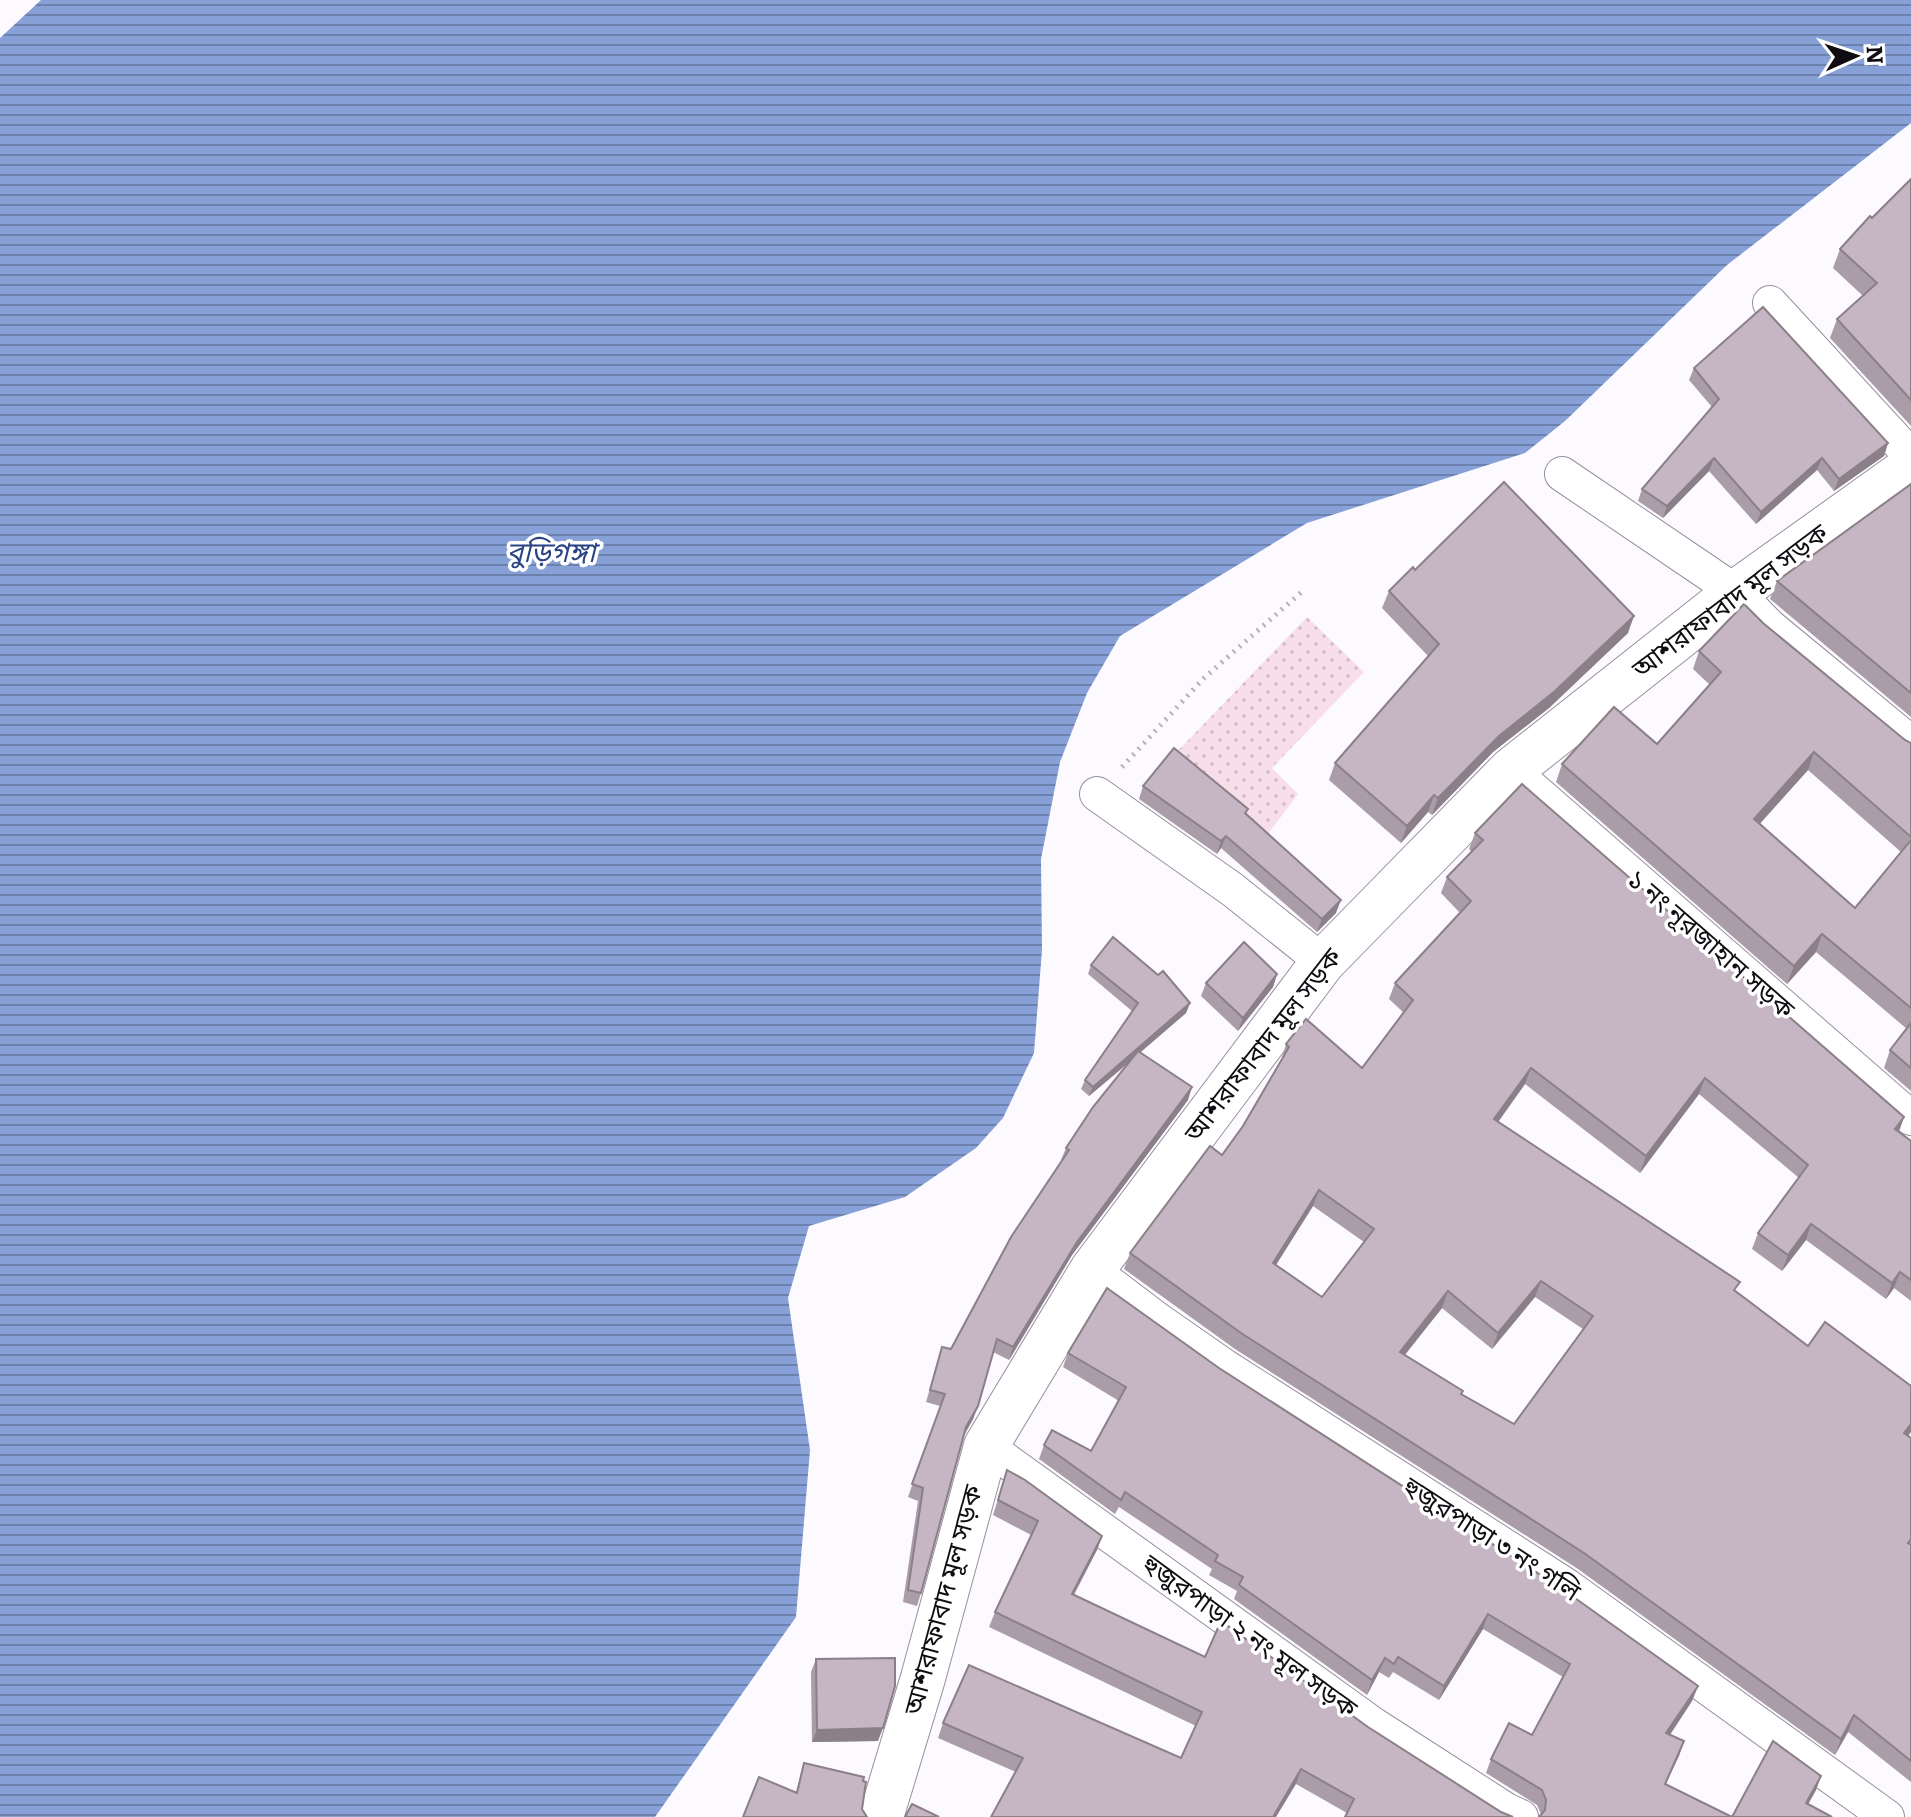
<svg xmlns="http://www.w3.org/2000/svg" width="1911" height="1817" viewBox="0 0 1911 1817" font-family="Literata,'Noto Sans Bengali',serif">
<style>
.park{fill:url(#park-dots)}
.water{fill:url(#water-rules)}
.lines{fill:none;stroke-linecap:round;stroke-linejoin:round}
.street-casing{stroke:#978f9e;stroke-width:36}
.secondary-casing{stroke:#978f9e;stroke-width:46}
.path{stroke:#b4b2b6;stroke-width:5;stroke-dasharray:2 6;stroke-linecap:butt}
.street{stroke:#fff;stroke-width:34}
.secondary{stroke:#fff;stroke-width:44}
.wall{fill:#aa9da8;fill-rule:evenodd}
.shaded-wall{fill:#8b7f88}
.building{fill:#c6b6c3;stroke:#8b7f88;stroke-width:2;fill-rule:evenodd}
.labels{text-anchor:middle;stroke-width:7;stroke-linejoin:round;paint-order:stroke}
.street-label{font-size:26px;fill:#100d12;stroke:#fff}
.water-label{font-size:28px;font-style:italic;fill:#294385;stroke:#fff}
</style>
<defs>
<pattern id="park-dots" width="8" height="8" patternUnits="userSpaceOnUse" patternTransform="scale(2)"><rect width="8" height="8" fill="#f8dee8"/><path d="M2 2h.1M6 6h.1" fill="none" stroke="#d4bdc6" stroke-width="1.8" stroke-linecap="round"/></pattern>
<pattern id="water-rules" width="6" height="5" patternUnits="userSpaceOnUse" patternTransform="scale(2)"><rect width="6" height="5" fill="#87a0d7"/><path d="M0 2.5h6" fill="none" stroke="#6d81ad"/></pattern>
</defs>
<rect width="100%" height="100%" fill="#fcfafe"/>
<!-- park -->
<polygon class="park" points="1307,617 1364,672 1272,768 1298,794 1268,834 1173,756"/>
<!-- water -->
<polygon class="water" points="41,0 1911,0 1911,123 1727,265 1565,421 1525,453 1307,523 1120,636 1087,693 1060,762 1041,859 1042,950 1034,1053 1003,1118 976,1148 905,1197 809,1226 788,1298 810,1450 796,1617 655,1817 0,1817 0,38"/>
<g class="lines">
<!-- street casing -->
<g class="street-casing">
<g id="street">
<polyline points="1770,303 1911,456"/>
<polyline points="1562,474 1736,592 1769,626 1911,743"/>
<polyline points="1511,770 1911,1118"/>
<polyline points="1097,794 1233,890 1323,962"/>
<polyline points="1092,1270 1158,1320 1224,1366 1567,1586 1887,1817"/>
<polyline points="986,1446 1374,1725 1506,1810 1521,1817"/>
</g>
</g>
<!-- secondary casing -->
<g class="secondary-casing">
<polyline id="secondary" points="881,1817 923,1678 986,1446 1092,1270 1323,962 1511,770 1736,592 1911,467"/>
</g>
<!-- path -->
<polyline class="path" points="1122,767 1204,678 1305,589"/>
<!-- street -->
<use href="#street" class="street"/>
<!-- secondary -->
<use href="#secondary" class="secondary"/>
</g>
<!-- wall -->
<g class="wall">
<polygon points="1911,179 1911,426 1830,338 1837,319 1863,296 1833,268 1840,249"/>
<polygon points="1694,368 1888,443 1884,456 1834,491 1817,470 1756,524 1709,471 1663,518 1638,501 1642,489 1712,407 1689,380"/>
<polygon points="1911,484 1911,717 1770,599 1777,581"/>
<polygon points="1415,570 1628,633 1549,708 1493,752 1432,815 1428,812 1401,843 1329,780 1335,763 1428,656 1382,608 1389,591"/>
<path d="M1763 623 1905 740 1911 743V1091L1884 1068 1890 1050 1907 1029 1816 952 1787 984 1556 782 1562 764 1657 744 1710 685 1693 669 1699 651ZM1808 770 1901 852 1855 908 1760 823Z"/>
<polygon points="1143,786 1248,809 1246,814 1336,913 1317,932 1221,848 1217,854 1139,799"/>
<path d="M1475 833 1904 1117 1899 1132 1911 1141V1301L1894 1288 1886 1299 1806 1240 1782 1271 1752 1249 1758 1233 1799 1178 1699 1094 1640 1173 1525 1084 1498 1121 1737 1292 1911 1438V1782L1848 1732 1835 1755 1578 1569 1235 1349 1124 1269 1130 1253 1222 1155 1243 1126 1281 1061 1286 1044 1362 1068 1404 1013 1389 999 1395 983 1460 913 1441 893 1447 877 1472 852 1469 849ZM1313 1206 1364 1242 1322 1297 1276 1265ZM1535 1297 1583 1329 1514 1424 1462 1394 1405 1355 1442 1308 1492 1349Z"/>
<polygon points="1091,965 1190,1003 1186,1013 1141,1052 1188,1100 1072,1255 1009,1360 993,1352 978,1406 973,1419 964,1435 921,1593 917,1606 903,1602 918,1501 908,1497 940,1406 926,1402 942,1347 951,1349 1062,1161 1061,1160 1066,1148 1130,1062 1089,1096 1081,1089 1085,1080 1132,1011 1088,974"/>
<polygon points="1277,974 1273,987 1238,1031 1201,996 1206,983"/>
<polygon points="1107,1288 1219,1368 1561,1588 1698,1686 1692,1701 1670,1735 1684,1741 1666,1784 1732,1817 1773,1741 1821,1776 1816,1790 1808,1804 1832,1817 1539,1817 1541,1814 1537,1805 1486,1773 1491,1759 1509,1723 1532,1735 1563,1677 1483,1629 1439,1700 1393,1672 1389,1678 1379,1672 1367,1695 1234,1599 1237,1591 1209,1575 1212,1569 1119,1507 1115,1514 1039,1459 1044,1445 1052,1430 1091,1451 1119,1401 1063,1367 1068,1353"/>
<polygon points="1007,1470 1102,1536 1097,1550 1074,1595 1205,1657 1368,1727 1501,1812 1347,1813 1296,1784 1016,1772 938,1738 943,1723 1181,1758 1196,1726 989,1627 995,1612 1031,1535 993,1515"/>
<polygon points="816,1659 878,1741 812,1742 811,1672"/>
<polygon points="804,1763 862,1809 796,1792"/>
</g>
<!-- shaded-wall -->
<g class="shaded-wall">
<polygon points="1888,443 1884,456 1834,491 1839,479"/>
<polygon points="1714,458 1709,471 1663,518 1667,506"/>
<polygon points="1822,458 1817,470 1756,524 1761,512"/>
<polygon points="1634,616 1628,633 1549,708 1493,752 1432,815 1438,798 1499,736"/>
<polygon points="1814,752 1808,770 1748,837 1754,819"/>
<polygon points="1434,795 1428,812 1401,843 1407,826"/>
<polygon points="1226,836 1221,848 1217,854 1221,841"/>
<polygon points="1341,900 1336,913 1317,932 1322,919"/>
<polygon points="1822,934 1816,952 1787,984 1794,966"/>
<polygon points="1277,974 1273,987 1238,1031 1243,1018"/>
<polygon points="1190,1003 1186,1013 1089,1096 1093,1087"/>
<polygon points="1531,1068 1525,1084 1489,1135 1494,1119"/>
<polygon points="1705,1078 1699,1094 1640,1173 1646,1156"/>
<polygon points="1192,1087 1188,1100 1072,1255 1009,1360 1013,1347 1077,1242"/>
<polygon points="1904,1117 1898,1133 1895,1129"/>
<polygon points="1319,1190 1313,1206 1267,1279 1273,1263"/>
<polygon points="1811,1224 1806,1240 1782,1271 1788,1255"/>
<polygon points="1900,1272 1894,1288 1886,1299 1892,1283"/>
<polygon points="1541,1281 1535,1297 1492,1349 1498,1333"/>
<polygon points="1448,1291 1442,1308 1394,1368 1400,1352"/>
<polygon points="978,1406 973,1419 962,1439 966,1427"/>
<polygon points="1911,1424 1911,1432 1898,1449 1904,1433"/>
<polygon points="1102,1536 1097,1550 1066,1608 1072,1594"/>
<polygon points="1488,1614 1483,1629 1439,1700 1444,1686"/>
<polygon points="1385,1658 1379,1672 1367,1695 1372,1680"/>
<polygon points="1698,1686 1692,1701 1661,1748 1666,1733"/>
<polygon points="1854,1715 1848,1732 1835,1755 1841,1739"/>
<polygon points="883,1728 878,1741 812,1742 817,1730"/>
<polygon points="1684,1741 1679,1756 1659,1798 1665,1784"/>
<polygon points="1301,1769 1296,1784 1276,1817 1273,1817"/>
<polygon points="1821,1776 1816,1790 1801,1817 1806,1803"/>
</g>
<!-- building -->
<g class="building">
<polygon points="1911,179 1911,400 1837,319 1877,283 1840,249 1870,216 1872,218"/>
<polygon points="1763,307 1888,443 1839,479 1822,458 1761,512 1714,458 1667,506 1642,489 1719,399 1694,368"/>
<polygon points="1504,482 1634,616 1555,691 1499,736 1438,798 1434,795 1407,826 1335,763 1439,644 1389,591 1413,567 1415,570"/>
<polygon points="1911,484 1911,693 1777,581"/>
<polygon points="1744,604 1763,623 1905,740 1911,743 1911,837 1814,752 1754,819 1855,908 1911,840 1911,1008 1822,934 1794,966 1562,764 1614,707 1657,744 1721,672 1699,651"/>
<polygon points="1174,748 1248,809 1245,813 1341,900 1322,919 1226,836 1221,841 1143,786"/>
<path d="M1522 784 1904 1117 1895 1129 1911 1141V1280L1900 1272 1892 1283 1811 1224 1788 1255 1758 1233 1808 1165 1705 1078 1646 1156 1531 1068 1494 1119 1740 1282 1734 1290 1808 1346 1825 1322 1911 1386V1424L1904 1433 1911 1438V1539L1908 1543 1911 1545V1761L1854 1715 1841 1739 1584 1553 1241 1333 1130 1253 1210 1146 1222 1155 1243 1126 1289 1047 1286 1044 1306 1019 1362 1068 1413 1000 1395 983 1471 901 1447 877 1483 840 1475 833ZM1319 1190 1374 1229 1322 1297 1273 1263ZM1541 1281 1593 1316 1514 1424 1461 1394 1463 1391 1400 1352 1448 1291 1498 1333Z"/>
<polygon points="1113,937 1158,975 1163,971 1190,1003 1093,1087 1085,1080 1138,1003 1091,965"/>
<polygon points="1244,942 1277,974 1243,1018 1206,983"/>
<polygon points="1911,1023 1911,1068 1890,1050"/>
<polygon points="1138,1051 1192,1087 1077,1242 1013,1347 997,1339 978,1406 966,1427 921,1593 908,1590 923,1488 912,1484 945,1394 930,1390 942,1347 951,1349 1011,1237 1069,1150 1066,1148 1093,1107"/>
<polygon points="1107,1288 1219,1368 1561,1588 1698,1686 1666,1733 1684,1741 1665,1784 1732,1817 1773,1741 1821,1776 1806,1803 1832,1817 1539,1817 1545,1810 1546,1800 1542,1790 1491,1759 1509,1723 1532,1735 1570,1664 1488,1614 1444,1686 1398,1657 1394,1664 1385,1658 1372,1680 1239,1585 1243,1577 1215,1561 1218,1555 1125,1492 1121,1500 1044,1445 1052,1430 1091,1451 1126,1387 1068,1353"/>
<polygon points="1007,1470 1025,1480 1102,1536 1072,1594 1205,1657 1221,1621 1368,1727 1501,1812 1513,1817 1345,1817 1354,1799 1301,1769 1273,1817 991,1817 1023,1758 943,1723 969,1665 1181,1758 1202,1712 995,1612 1038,1521 998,1500"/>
<polygon points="895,1658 895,1686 883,1728 817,1730 816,1659"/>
<polygon points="804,1763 864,1777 863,1781 866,1782 862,1809 867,1817 743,1817 759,1777 797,1793"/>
<polygon points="912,1804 939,1817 905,1817"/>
</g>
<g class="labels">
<!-- street labels -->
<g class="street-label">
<text transform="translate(1730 601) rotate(-37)" y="9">আশরাফাবাদ মূল সড়ক</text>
<text transform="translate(1711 944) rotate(41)" y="9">১ নং নূরজাহান সড়ক</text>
<text transform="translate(1263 1045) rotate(-52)" y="9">আশরাফাবাদ মূল সড়ক</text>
<text transform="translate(1492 1539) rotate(33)" y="9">হুজুরপাড়া ৩ নং গলি</text>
<text transform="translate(943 1600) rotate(-75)" y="9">আশরাফাবাদ মূল সড়ক</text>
<text transform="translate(1250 1636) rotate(36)" y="9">হুজুরপাড়া ২ নং মূল সড়ক</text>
</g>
<!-- water labels -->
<g class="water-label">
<text x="551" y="562">বুড়িগঙ্গা</text>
</g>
</g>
<!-- north arrow -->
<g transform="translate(1855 56) rotate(87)" stroke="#ffffff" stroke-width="6" paint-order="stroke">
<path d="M0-6L14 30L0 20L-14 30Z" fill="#100d12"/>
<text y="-12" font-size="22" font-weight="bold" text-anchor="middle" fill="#100d12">N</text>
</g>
</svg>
